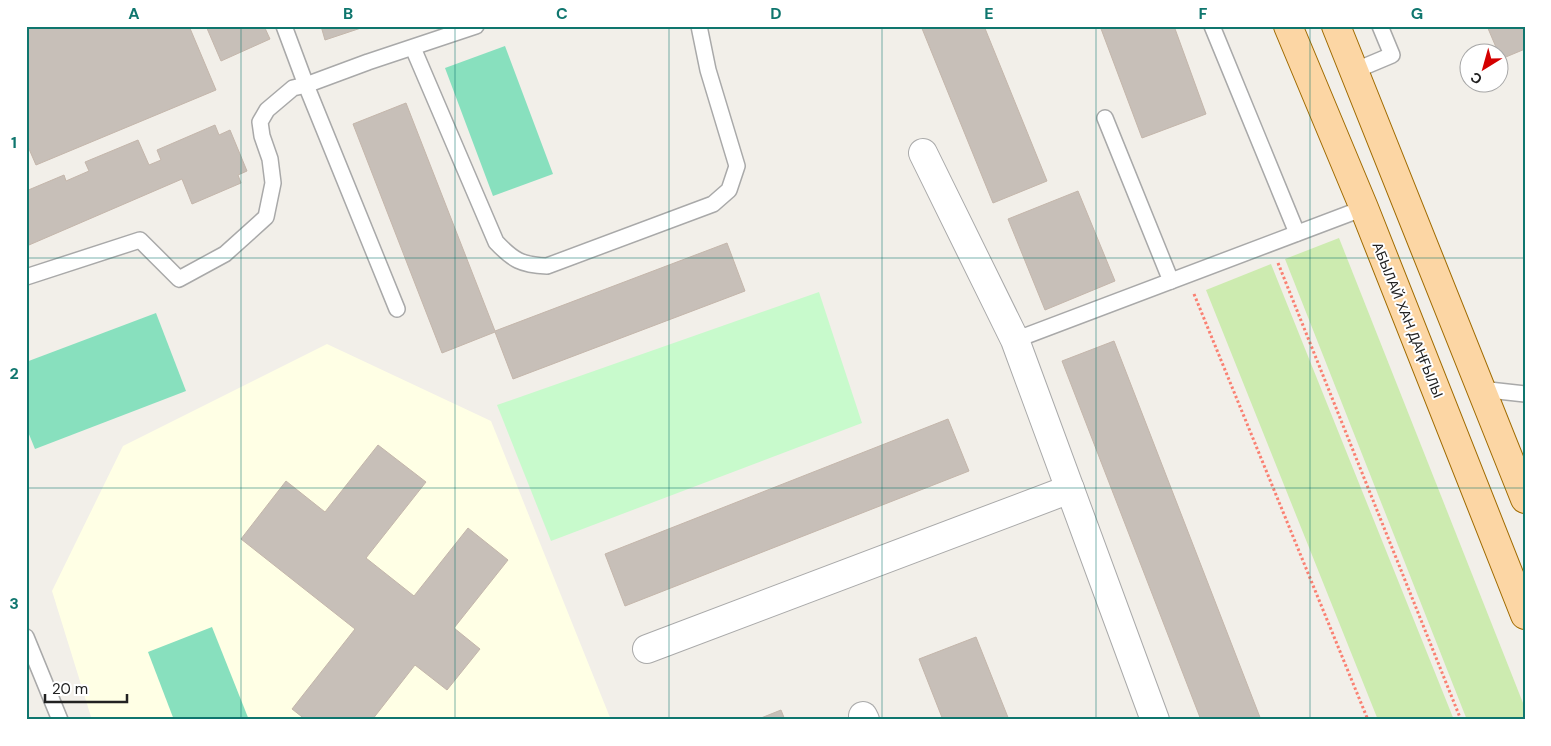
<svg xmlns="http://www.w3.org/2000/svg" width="1551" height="746" viewBox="0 0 1551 746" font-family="'DM Sans',sans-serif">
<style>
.education{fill:#ffffe5}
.grass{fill:#cdebb0}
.park{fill:#c8facc}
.pitch{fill:#88e0be}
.building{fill:#c7bfb8;stroke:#c4b6ab}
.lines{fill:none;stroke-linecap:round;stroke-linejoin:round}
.lane-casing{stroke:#a9a9a9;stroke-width:18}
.street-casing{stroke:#a9a9a9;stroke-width:30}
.primary-casing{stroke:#a06b00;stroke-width:30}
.path{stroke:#fa8072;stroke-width:3;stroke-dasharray:2.5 2.5;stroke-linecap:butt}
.lane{stroke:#fff;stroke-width:15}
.street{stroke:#fff;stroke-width:28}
.primary{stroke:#fcd6a4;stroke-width:28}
.grid{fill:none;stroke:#0f766e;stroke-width:1;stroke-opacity:0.55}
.labels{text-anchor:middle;stroke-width:4;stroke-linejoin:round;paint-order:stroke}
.street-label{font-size:14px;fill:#222;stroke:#fff}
.neatline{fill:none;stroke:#0f766e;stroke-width:2}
.grid-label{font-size:16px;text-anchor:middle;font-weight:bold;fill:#0f766e}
</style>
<rect width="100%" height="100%" fill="#f2efe9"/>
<!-- education -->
<polygon class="education" points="327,344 491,421 611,720 92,720 52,591 123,446"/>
<!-- grass -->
<g class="grass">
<polygon points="1339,238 1525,708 1525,720 1467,720 1285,259"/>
<polygon points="1271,264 1454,720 1378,720 1206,290"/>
</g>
<!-- park -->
<polygon class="park" points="819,292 862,423 551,541 497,405"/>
<!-- pitch -->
<g class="pitch">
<polygon points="505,46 553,174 493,196 445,68"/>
<polygon points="156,313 186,391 35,449 26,427 26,362"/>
<polygon points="212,627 249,720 174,720 148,652"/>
</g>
<!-- building -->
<g class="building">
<polygon points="26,26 189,26 216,90 36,165 26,142"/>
<polygon points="206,26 264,26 270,39 221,61"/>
<polygon points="321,26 367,26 325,40"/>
<polygon points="921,26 984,26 1047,181 993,203"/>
<polygon points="1100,26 1174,26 1206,114 1142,138"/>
<polygon points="1487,26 1525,26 1525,49 1501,59"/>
<polygon points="406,103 495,331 727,243 745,291 513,379 495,332 442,353 353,124"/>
<polygon points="215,125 219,135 230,130 247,171 238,175 241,183 192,204 182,179 29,245 26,239 26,191 64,175 66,181 89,171 85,162 138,140 149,165 161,160 157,150"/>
<polygon points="1078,191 1115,281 1045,310 1008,219"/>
<polygon points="1114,341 1261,720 1201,720 1062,361"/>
<polygon points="948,419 969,471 625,606 605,554"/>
<polygon points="378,445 426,482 366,558 414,596 468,528 508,560 454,628 480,649 447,690 415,665 372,720 306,720 292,709 355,629 241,539 286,481 325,512"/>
<polygon points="976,637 1009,720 943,720 919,659"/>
<polygon points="781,710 785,720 756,720"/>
</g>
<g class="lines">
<!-- lane casing -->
<g class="lane-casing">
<g id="lane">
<polyline points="284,26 306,85 397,309"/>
<polyline points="1212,26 1297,233"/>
<path d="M413 48 496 242C513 260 521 265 547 266L713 204 729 190 737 166 708 70 699 26"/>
<polyline points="1354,71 1392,55 1380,26"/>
<polyline points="1105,118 1171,281"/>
<polyline points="26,277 140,240 179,279 225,254 266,217 273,183 270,159 262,136 260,122 267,110 293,88 306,85 368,62 476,26"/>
<polyline points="1015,340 1364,208"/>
<polyline points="1480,389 1525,394"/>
<polyline points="26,637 60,720"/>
</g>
</g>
<!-- street casing -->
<g class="street-casing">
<g id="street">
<polyline points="923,153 1015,340 1155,720"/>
<polyline points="647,649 1070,489"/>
<polyline points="863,716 865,720"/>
</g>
</g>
<!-- primary casing -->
<g class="primary-casing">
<g id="primary">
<polyline points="1288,26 1364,208 1525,615"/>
<polyline points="1336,26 1525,499"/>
</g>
</g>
<!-- path -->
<g class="path">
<polyline points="1278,263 1461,720"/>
<polyline points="1194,294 1368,720"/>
</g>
<!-- lane -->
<use href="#lane" class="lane"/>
<!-- street -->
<use href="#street" class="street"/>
<!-- primary -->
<use href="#primary" class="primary"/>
</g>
<!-- grid -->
<path class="grid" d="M241 26V720M455 26V720M669 26V720M882 26V720M1096 26V720M1310 26V720M26 258H1525M26 488H1525"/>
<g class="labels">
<!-- street labels -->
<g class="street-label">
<text transform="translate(1408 320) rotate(68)" y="5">АБЫЛАЙ ХАН ДАҢҒЫЛЫ</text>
</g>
</g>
<!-- border -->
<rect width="1551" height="746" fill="none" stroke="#ffffff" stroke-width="55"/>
<!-- north arrow -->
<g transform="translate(1484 68) rotate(217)"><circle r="24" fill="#ffffff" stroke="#a7a7a7"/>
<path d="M0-4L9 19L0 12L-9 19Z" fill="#d40000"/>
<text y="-8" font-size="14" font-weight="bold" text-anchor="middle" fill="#222222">С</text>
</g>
<!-- scale -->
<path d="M45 694v8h82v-8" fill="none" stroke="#222222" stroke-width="2.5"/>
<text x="52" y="694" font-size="15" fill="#222222" stroke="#ffffff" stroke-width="4" paint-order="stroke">20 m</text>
<rect x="28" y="28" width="1496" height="690" class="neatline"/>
<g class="grid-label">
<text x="134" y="19">A</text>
<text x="348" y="19">B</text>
<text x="562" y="19">C</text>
<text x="776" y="19">D</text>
<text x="989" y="19">E</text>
<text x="1203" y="19">F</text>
<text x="1417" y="19">G</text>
<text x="14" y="148">1</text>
<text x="14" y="379">2</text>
<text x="14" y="609">3</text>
</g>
</svg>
